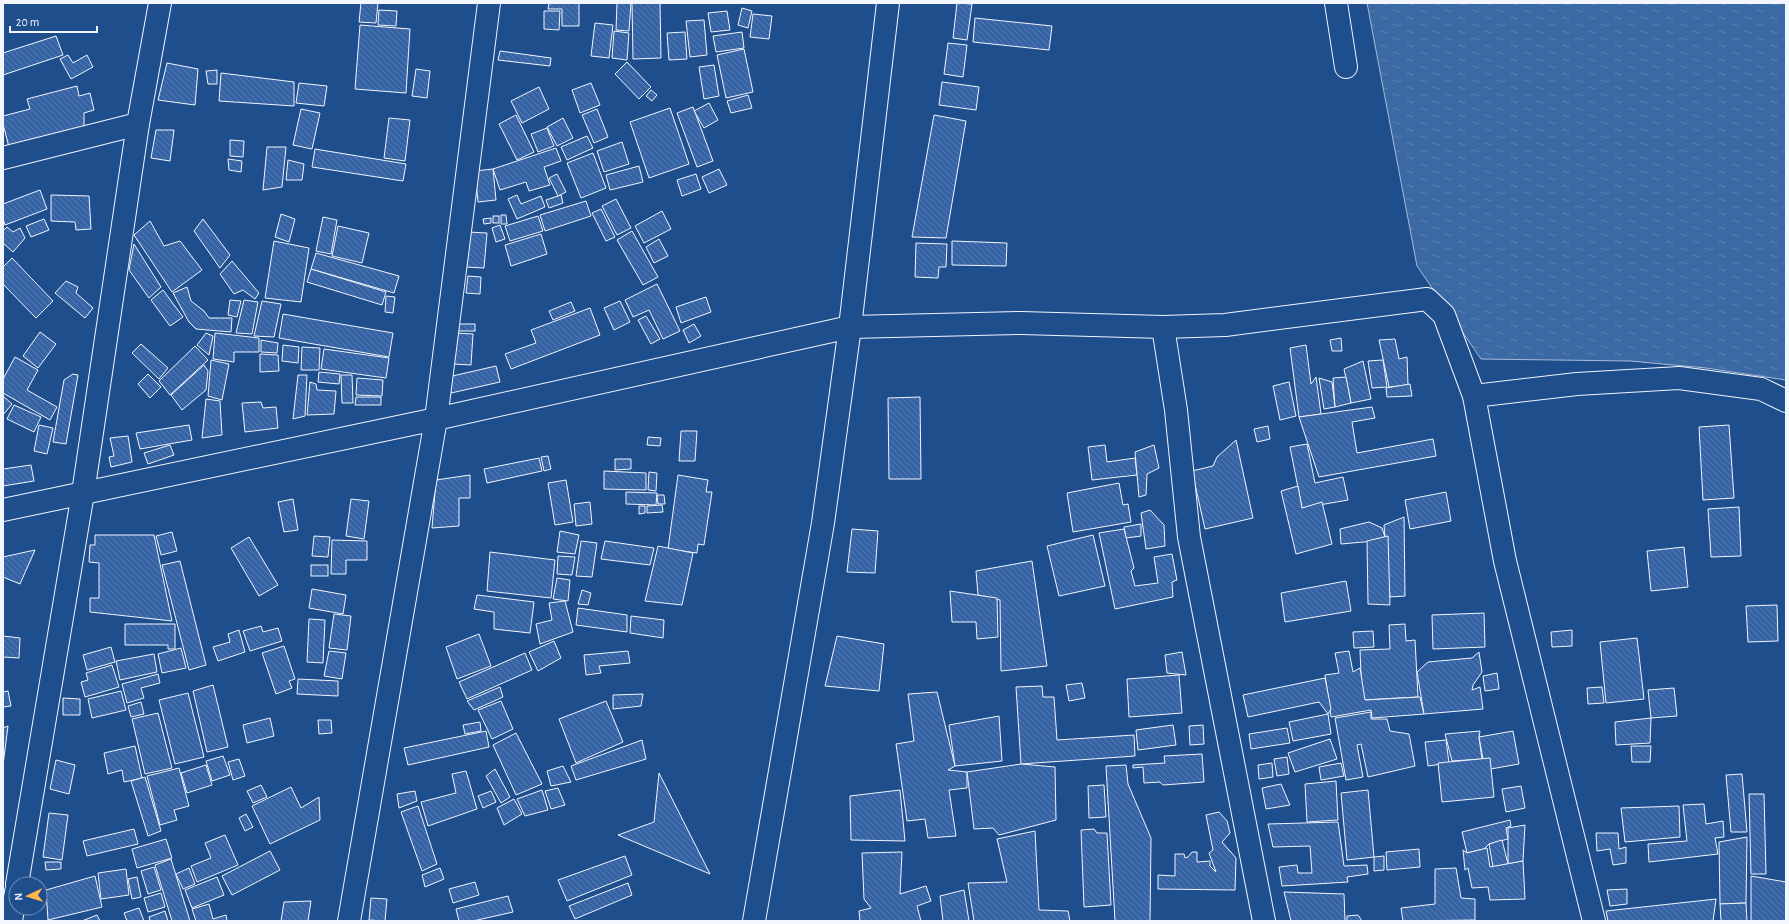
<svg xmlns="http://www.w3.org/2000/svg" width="1789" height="924" viewBox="0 0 1789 924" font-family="'Alegreya Sans',sans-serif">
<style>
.water{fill:url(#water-ripples);stroke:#a8bbd7}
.building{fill:url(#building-back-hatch);stroke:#f2f6ff}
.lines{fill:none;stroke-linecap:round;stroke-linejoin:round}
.minor-casing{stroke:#f2f6ff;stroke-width:24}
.minor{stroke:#1f4e8c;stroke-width:22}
</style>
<defs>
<pattern id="water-ripples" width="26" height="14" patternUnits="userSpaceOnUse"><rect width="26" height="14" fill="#3b69a3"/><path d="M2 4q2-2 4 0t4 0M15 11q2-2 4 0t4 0" fill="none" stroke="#587fb1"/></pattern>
<pattern id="building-back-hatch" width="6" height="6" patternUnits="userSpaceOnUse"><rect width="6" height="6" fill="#3563a3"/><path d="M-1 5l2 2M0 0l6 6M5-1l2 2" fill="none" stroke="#537ab1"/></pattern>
</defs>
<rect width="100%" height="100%" fill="#1f4e8c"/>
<!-- water -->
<polygon class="water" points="1367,3 1786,3 1786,380 1706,368 1630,361 1481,359 1417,266"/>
<!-- building -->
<g class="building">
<polygon points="361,3 378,3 376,23 359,22"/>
<polygon points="549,3 579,3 579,26 562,26 562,9 548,9"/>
<polygon points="617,3 631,3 629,31 616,30"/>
<polygon points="632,3 660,3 661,58 633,59"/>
<polygon points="957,3 972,4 967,40 953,38"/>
<polygon points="742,8 752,11 748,28 738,25"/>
<polygon points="379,10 397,11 396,26 378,25"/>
<polygon points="544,11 560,11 559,30 544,29"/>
<polygon points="727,11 730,30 711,32 708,13"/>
<polygon points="753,14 772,16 769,39 750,37"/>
<polygon points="975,18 1052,26 1049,50 973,42"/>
<polygon points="704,20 707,55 690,57 686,21"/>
<polygon points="595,23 613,25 609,58 591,56"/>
<polygon points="360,25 410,29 406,93 355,89"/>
<polygon points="614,31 629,33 627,60 612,58"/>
<polygon points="685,32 687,59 669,60 667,33"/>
<polygon points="742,32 744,48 716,52 713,36"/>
<polygon points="56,36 63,55 3,75 3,53"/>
<polygon points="948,43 967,45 963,77 944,74"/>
<polygon points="744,49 753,92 726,98 717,55"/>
<polygon points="500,51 551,58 550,66 498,60"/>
<polygon points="68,55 73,63 87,55 93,67 71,79 60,59"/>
<polygon points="627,62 651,87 639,99 615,74"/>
<polygon points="167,63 198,69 195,105 158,100"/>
<polygon points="714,65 719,96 704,99 699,67"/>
<polygon points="416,69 430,71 427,98 412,96"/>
<polygon points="217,70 217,84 208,84 206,71"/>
<polygon points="221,73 294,82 294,106 219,101"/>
<polygon points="942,82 979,87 976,110 939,105"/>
<polygon points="299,83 327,86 324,106 296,103"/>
<polygon points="591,83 600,105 580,113 572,90"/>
<polygon points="77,86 79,96 90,93 94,110 84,113 84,128 9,147 3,124 3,116 30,109 27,99"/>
<polygon points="539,87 549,109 522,123 511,101"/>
<polygon points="651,90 657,95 652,101 646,96"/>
<polygon points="748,95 752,108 731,113 727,101"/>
<polygon points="709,103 718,120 704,128 694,111"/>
<polygon points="693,107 713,161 697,167 677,113"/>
<polygon points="670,108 689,164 649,178 630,122"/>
<polygon points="301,109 320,113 312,149 293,145"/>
<polygon points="597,109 608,137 594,143 582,115"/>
<polygon points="516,115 534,152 517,160 499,124"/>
<polygon points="934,115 966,121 946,238 912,237"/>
<polygon points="389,118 410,120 405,161 384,158"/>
<polygon points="563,118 573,138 557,146 547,127"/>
<polygon points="547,128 554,146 538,152 531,134"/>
<polygon points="156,130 174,130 170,161 151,158"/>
<polygon points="587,136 593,148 567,160 561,147"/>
<polygon points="230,140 244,141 243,157 230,156"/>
<polygon points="622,142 629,164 604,172 597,151"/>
<polygon points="267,147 286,147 282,187 263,190"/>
<polygon points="556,148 561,161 544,167 550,185 529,191 526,182 500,190 493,169"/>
<polygon points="315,149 406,164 403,181 312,167"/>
<polygon points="593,153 606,188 581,198 567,163"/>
<polygon points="228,159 242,161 241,172 229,170"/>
<polygon points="288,160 304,164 302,180 286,180"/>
<polygon points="639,166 643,182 610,190 606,175"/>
<polygon points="493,169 496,200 478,202 475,171"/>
<polygon points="719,169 727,185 709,193 702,177"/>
<polygon points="557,174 566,192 558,196 549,178"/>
<polygon points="696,174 701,189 682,196 677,180"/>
<polygon points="40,190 47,209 5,225 3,219 3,204"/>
<polygon points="51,195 89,196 91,229 76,230 75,222 51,221"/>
<polygon points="517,195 521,204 541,196 545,207 517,219 508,199"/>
<polygon points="561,195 563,203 549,208 546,200"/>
<polygon points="616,199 631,228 617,235 602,206"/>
<polygon points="586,201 591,216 545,231 540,215"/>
<polygon points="601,209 615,237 606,241 592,213"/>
<polygon points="662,211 671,229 644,243 635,226"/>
<polygon points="281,214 295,219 289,242 275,237"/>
<polygon points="501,215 506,215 507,224 501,224"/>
<rect x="493" y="216" width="6" height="7"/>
<polygon points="538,216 543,231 510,241 505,226"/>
<polygon points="323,217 337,220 331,254 316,251"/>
<polygon points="491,218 491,223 484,224 483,219"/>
<polygon points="44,219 49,230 31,237 26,226"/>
<polygon points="203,219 230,255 220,268 194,231"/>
<polygon points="150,221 164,246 180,241 202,270 172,292 134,235"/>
<polygon points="500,225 505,239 496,242 492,228"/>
<polygon points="338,226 369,233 362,263 332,256"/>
<polygon points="7,227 13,232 20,228 25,238 13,252 3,243 3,231"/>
<polygon points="632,231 658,277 643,285 617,240"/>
<polygon points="468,232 487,233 484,268 466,267"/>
<polygon points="541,234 547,254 511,266 505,245"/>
<polygon points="659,239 668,256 654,263 646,247"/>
<polygon points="274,241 309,248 301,302 265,298"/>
<polygon points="952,241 1007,243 1006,266 952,265"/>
<polygon points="916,243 947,244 946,267 939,267 938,278 915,277"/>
<polygon points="134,244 161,287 149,298 129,270"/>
<polygon points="316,253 399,276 394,293 311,269"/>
<polygon points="12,258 53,301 36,318 3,284 3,267"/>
<polygon points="232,261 259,293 255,299 243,290 234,294 220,274"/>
<polygon points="311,269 386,292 382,305 307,282"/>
<polygon points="468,276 481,277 480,294 466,293"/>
<polygon points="66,281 78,287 76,293 93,308 85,318 55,293"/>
<polygon points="657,284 680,331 663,339 649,310 633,317 625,300"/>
<polygon points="187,287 191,301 204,311 209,318 232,318 231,332 196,329 189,322 173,293"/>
<polygon points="163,290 183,317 170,326 151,300"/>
<polygon points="386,296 395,297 393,313 385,312"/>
<polygon points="706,297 711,312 681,323 676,307"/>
<polygon points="230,300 241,301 237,317 228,315"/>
<polygon points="244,300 258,302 252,334 236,333"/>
<polygon points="262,301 281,304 274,337 254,336"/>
<polygon points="620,301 630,322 614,330 604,308"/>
<polygon points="571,302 575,311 553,320 549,311"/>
<polygon points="590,308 600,335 511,369 505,354 536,343 531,330"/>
<polygon points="283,314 393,333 389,357 279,338"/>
<polygon points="646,316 660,339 651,344 638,320"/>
<rect x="456" y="324" width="19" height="7"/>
<polygon points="694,324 701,336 689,343 683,330"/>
<polygon points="40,332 56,344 38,368 23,356"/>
<polygon points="206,333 213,336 209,355 197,345"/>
<polygon points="215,333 259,338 259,352 234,352 234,362 213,359"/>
<polygon points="455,333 473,334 471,365 453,364"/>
<polygon points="1341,338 1342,351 1332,351 1330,340"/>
<polygon points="1395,339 1399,359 1407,357 1408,385 1389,387 1379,340"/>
<polygon points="261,340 278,343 277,353 261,352"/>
<polygon points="141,344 168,368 159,379 132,353"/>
<polygon points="283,345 299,347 298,363 282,361"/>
<polygon points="1306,345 1311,384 1316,377 1321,414 1299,417 1290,348"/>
<polygon points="195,346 208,360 170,395 159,381"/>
<polygon points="302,347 320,348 319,370 301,370"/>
<polygon points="324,349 389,358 386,378 321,369"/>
<polygon points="260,354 278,355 279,371 260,372"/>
<polygon points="15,357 38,370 27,390 57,407 50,420 3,393 3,379"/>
<polygon points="211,360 229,364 222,400 208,396"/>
<polygon points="1383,360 1387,387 1372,388 1368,361"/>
<polygon points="1363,361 1371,399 1351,403 1344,369"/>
<polygon points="204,365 208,371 206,390 182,410 171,395"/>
<polygon points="496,366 500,382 451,393 448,377"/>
<polygon points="319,372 340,374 339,384 318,382"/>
<polygon points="73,374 78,375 66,444 53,442 64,380"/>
<polygon points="148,374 161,387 150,398 138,384"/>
<polygon points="298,375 307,375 305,416 293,419"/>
<polygon points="341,375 352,375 353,403 342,403"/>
<polygon points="1346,377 1351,403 1335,407 1333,378"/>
<polygon points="357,378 383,380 382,396 356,395"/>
<polygon points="1319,378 1332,382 1335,407 1324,409"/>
<polygon points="310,382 316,384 317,390 336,391 334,414 307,415"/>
<polygon points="1289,382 1296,416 1280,420 1273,386"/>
<polygon points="1410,384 1412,396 1387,397 1386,388"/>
<polygon points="3,396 12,404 3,415"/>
<polygon points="356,397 381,397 381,405 355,405"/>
<polygon points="920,397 921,479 889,479 888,398"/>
<polygon points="206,399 220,401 222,435 202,438"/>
<polygon points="261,402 263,408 276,407 278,428 245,432 242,403"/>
<polygon points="14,405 41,417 34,432 7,419"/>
<polygon points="1372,407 1375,418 1352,422 1357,453 1433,439 1436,456 1319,477 1299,417"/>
<polygon points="39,425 53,428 47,454 34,451"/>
<polygon points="189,425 192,440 140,449 136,433"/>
<polygon points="1729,425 1734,498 1703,500 1699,427"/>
<polygon points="1268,426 1270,439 1257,442 1254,429"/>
<polygon points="681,431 697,431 695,461 679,461"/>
<polygon points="128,436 132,462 111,467 109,457 114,456 110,438"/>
<polygon points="648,437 661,438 660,446 647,445"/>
<polygon points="1236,440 1253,518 1205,529 1192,471 1213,466 1217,457"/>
<polygon points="1307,444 1315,483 1343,477 1348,500 1302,508 1290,447"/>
<polygon points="170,445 174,455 148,464 144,453"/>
<polygon points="1105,445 1107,462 1135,458 1137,475 1092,480 1088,447"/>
<polygon points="1154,445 1159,468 1147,474 1146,495 1139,497 1135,452"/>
<polygon points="548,456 551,469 544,471 541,457"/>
<polygon points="539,458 542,471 487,483 484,469"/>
<polygon points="615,459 631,459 631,469 615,470"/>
<polygon points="31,465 34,481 3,486 3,469"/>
<polygon points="604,471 646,473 646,490 604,489"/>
<polygon points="649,472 657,473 656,491 648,490"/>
<polygon points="470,475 470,498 459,498 459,526 432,528 436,480"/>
<polygon points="678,475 708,480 706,492 712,492 704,545 698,544 697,553 668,549"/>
<polygon points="566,480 573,522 555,525 548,483"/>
<polygon points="1119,483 1123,505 1128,504 1131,522 1073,532 1067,493"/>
<polygon points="1298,486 1302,508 1322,502 1332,544 1296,554 1281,491"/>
<polygon points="626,492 657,493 656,505 626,504"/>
<polygon points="1446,492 1451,521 1410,529 1405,500"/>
<polygon points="657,495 664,495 665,504 658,504"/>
<polygon points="293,499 298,530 284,532 278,502"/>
<polygon points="351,499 369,501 364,539 346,536"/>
<polygon points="590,502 592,524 576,526 574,504"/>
<polygon points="662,505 663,512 647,513 647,506"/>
<polygon points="639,506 645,506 645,513 639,514"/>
<polygon points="1739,507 1741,556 1711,557 1708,509"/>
<polygon points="1150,510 1164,525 1165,546 1146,549 1141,513"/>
<polygon points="1404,517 1405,596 1390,597 1384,525"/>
<polygon points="1369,522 1382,528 1386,540 1341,544 1340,529"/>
<polygon points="1141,524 1141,536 1126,538 1124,527"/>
<polygon points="852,529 878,531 875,573 847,572"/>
<polygon points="1124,529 1134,568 1131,571 1135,586 1158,583 1154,557 1172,554 1177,580 1172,582 1173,597 1115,609 1099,533"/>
<polygon points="560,531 579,535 575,554 557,552"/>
<polygon points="172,532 177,551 161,555 156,536"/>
<polygon points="95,535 154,535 172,621 90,612 90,598 99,598 99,563 89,562 90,545 95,545"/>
<polygon points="1093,535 1105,586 1059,596 1047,546"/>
<polygon points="314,536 330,537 328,557 312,556"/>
<polygon points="1388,536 1390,605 1368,604 1367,541"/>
<polygon points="249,537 278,585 259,596 231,548"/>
<polygon points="332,540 367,541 367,560 346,560 346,574 331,574"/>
<polygon points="581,541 597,543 592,577 576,576"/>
<polygon points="605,541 654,548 650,565 601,559"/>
<polygon points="658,546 693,553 682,605 645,601"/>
<polygon points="1684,547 1688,587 1651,591 1647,551"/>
<polygon points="35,550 20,584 3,577 3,557"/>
<polygon points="490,552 555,560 551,598 487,591"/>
<polygon points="558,556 575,557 572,575 557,574"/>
<polygon points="180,561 206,665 189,670 162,565"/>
<polygon points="1032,561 1047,666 1001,671 1000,600 978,595 976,571"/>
<rect x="311" y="565" width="17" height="11"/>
<polygon points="557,578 570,580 568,601 553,599"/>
<polygon points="1346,581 1351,611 1285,622 1281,593"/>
<polygon points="312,589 346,595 343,614 309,608"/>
<polygon points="582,590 591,593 588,605 578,604"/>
<polygon points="950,591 997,598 998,637 977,639 976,622 952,622"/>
<polygon points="477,595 534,602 530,633 494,629 494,612 474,609"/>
<polygon points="565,601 573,632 540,644 536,624 552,620 549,603"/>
<polygon points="1777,605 1778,641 1748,642 1746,606"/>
<polygon points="578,608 627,615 627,632 576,625"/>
<polygon points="1484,613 1485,647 1433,649 1432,615"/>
<polygon points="334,614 351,616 347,650 329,648"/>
<polygon points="631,616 664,620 663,638 630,633"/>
<polygon points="309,619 325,620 323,663 307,662"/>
<polygon points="125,624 175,624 175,649 168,649 168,645 125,645"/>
<polygon points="1405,624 1406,641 1415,640 1418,697 1362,700 1360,650 1390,649 1389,625"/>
<polygon points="261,626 263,632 278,628 282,641 250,651 243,631"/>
<polygon points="239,630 245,652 218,661 213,647 230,642 228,634"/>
<polygon points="1572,630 1572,646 1552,647 1551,632"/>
<polygon points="1373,631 1374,647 1354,648 1353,632"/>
<polygon points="479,634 491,666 457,679 446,647"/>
<polygon points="3,636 20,638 19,658 3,657"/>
<polygon points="837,636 884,644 879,691 825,686"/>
<polygon points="1637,638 1644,699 1606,703 1600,642"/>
<polygon points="554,641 561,658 538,671 529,652"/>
<polygon points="284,646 295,679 289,681 292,688 276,694 262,653"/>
<polygon points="111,647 115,662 87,670 83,655"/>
<polygon points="181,648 186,668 162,673 158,654"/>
<polygon points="329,651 346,653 342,679 324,676"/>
<polygon points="628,651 630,663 599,666 601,673 586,675 584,655"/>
<polygon points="1349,651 1353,672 1360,668 1365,700 1420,697 1424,714 1372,718 1371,710 1331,717 1325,675 1339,673 1335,653"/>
<polygon points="1182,652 1186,675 1167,673 1165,655"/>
<polygon points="1479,652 1482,672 1473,685 1472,690 1480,687 1483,709 1424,714 1417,672 1428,662 1472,658"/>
<polygon points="525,653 532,670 467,699 459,682"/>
<polygon points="154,654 157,672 120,680 116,661"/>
<polygon points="112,665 119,687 85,697 81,682 88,680 86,673"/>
<polygon points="1497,673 1499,689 1485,691 1483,676"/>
<polygon points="158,674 160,683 141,688 144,698 127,703 122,684"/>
<polygon points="1179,675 1182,713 1129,717 1127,679"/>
<polygon points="1325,678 1331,709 1328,714 1319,702 1248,717 1243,695"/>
<polygon points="298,679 338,681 338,696 297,694"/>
<polygon points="1082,683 1085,698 1069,701 1066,685"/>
<polygon points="213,685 228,747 207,752 193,691"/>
<polygon points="1042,686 1043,697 1054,697 1057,740 1134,735 1135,756 1021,764 1016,687"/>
<polygon points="500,687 503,697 474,710 467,701"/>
<polygon points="1602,687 1604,703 1588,704 1587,688"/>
<polygon points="1674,688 1677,716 1651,718 1648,690"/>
<polygon points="8,691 11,706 3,707 3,692"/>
<polygon points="121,691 126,710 92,718 88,699"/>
<polygon points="937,692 955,766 948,770 967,772 967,788 949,790 956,836 928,838 925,819 907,821 896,744 914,741 908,694"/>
<polygon points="188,693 204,757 175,764 159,700"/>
<polygon points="643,694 641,706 613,709 613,695"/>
<polygon points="63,698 80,699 80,715 63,715"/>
<polygon points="501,701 513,729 492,739 478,710"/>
<polygon points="606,701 623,742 576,763 559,719"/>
<polygon points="141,702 144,714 131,717 128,706"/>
<polygon points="1371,712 1371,719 1387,719 1390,731 1409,734 1415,766 1368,777 1361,744 1357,745 1363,777 1346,780 1335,718"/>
<polygon points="158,713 172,768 145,774 132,719"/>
<polygon points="1328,714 1331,734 1293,741 1289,722"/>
<polygon points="999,716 1002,761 955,766 949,725"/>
<polygon points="270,718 274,736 247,743 243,725"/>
<polygon points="1651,718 1650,743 1616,745 1615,722"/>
<polygon points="318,720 331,720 332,733 319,734"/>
<polygon points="480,722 481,731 465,734 463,725"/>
<polygon points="1173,725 1176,745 1138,750 1136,730"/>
<polygon points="1203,725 1204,744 1190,745 1189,726"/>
<polygon points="8,726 3,765 3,728"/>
<polygon points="1287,728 1290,743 1251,749 1249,734"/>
<polygon points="486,731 489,747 408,765 404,748"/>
<polygon points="1480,731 1479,737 1482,759 1452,761 1445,734"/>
<polygon points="1513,731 1519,764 1485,770 1479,737"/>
<polygon points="516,733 542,784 516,795 493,745"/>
<polygon points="1330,739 1337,759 1295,772 1288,753"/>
<polygon points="642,740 646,759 576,780 571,766"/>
<polygon points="1446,740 1449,763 1428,766 1425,742"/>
<polygon points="135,746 142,778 124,782 122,770 108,774 104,753"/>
<polygon points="1631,746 1651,746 1650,762 1632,762"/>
<polygon points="1202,754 1204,782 1163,785 1160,782 1144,783 1143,767 1133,768 1133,765 1165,763 1164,756"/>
<polygon points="223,756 230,775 212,781 206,761"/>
<polygon points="1287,757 1289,774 1277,776 1274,759"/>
<polygon points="1490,758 1494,797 1442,802 1438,763"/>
<polygon points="239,759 245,776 233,780 228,762"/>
<polygon points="56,760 75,765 69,794 50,789"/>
<polygon points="1272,763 1273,777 1259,779 1258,765"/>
<polygon points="1341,763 1344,776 1321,780 1319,767"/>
<polygon points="1021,764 1055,767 1056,820 999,835 993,828 974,829 967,772"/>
<polygon points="206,765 212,785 187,793 181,773"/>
<polygon points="1126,765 1128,784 1151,838 1150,921 1115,921 1106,766"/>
<polygon points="563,766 571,782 551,786 547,771"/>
<polygon points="179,768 189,806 174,810 177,820 160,825 147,776"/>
<polygon points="495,769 510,797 501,803 486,776"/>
<polygon points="466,771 477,809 428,826 421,802 456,793 452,774"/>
<polygon points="659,773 710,874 618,835 654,822"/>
<polygon points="1742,774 1747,832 1731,832 1726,775"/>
<polygon points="145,777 161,831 148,836 131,781"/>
<polygon points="1336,781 1338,820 1307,822 1305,784"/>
<polygon points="1281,784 1290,805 1266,809 1262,788"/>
<polygon points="261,785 267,797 253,803 247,791"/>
<polygon points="1104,785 1106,817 1089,818 1088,786"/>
<polygon points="1521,786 1525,808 1506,812 1502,789"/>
<polygon points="291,787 301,808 319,797 320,820 270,844 252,806"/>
<polygon points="558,788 565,805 551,809 545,791"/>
<polygon points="542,790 548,810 525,816 517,799"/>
<polygon points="900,790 905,841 851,840 850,796"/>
<polygon points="1368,790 1374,857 1347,860 1341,793"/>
<polygon points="415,791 417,801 399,808 397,794"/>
<polygon points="491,791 496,802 483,808 478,796"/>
<polygon points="1749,794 1764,794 1766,874 1751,874"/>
<polygon points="514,799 522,814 504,825 497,808"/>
<polygon points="1704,804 1706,824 1723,821 1724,837 1715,838 1718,854 1649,862 1648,844 1687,841 1683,805"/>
<polygon points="418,806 437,864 422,871 401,812"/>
<polygon points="1679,806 1680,837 1625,842 1621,808"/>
<polygon points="1219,812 1227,821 1230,833 1222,842 1236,858 1235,890 1158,889 1158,875 1175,876 1175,854 1184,854 1185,858 1188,857 1192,852 1197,852 1197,862 1210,861 1210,866 1216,872 1209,853 1213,850 1206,815"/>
<polygon points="49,813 68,815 62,860 43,857"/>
<polygon points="246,814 253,827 245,831 239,818"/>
<polygon points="1510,820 1511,826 1506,828 1508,839 1489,844 1484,849 1467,853 1462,832"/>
<polygon points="1338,822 1344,866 1367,865 1368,874 1347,877 1348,882 1282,886 1279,867 1297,865 1298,873 1312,873 1310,846 1273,847 1268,824"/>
<polygon points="1525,825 1523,861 1508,864 1508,828"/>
<polygon points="134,829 138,844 87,856 83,841"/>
<polygon points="1094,829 1097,833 1107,833 1111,905 1084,907 1081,830"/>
<polygon points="1035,831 1039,910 1068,911 1070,921 974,921 968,883 1007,882 997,839"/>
<polygon points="1596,833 1618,833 1619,849 1626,847 1626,863 1613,865 1610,849 1597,851"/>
<polygon points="225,835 238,865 197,882 191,866 211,858 205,843"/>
<polygon points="1747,837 1746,903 1720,904 1719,842"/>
<polygon points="166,839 172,858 137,868 132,849"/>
<polygon points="1502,840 1508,864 1493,867 1489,844"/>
<polygon points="1487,848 1490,867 1523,861 1525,899 1490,900 1488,887 1472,888 1468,868 1465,870 1463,850 1467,853"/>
<polygon points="1419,849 1420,867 1387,870 1386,852"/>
<polygon points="270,851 280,870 232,895 222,876"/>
<polygon points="902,852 900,894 926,886 931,901 917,906 921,921 860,921 859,911 871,908 864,899 862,853"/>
<polygon points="625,856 632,875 567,901 558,880"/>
<polygon points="1384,856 1384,870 1374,871 1374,857"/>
<polygon points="171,859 190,921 172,921 155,865"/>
<polygon points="45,862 61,862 61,869 46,870"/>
<polygon points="154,867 161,890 148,894 141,871"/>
<polygon points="189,868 195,884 183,889 176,874"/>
<polygon points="440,868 444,879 425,887 422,875"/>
<polygon points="1456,868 1461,898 1475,899 1475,920 1403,921 1401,908 1435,904 1435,869"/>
<polygon points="126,869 129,895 101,899 98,873"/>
<polygon points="95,876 102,907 48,920 46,890"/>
<polygon points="1751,876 1786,882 1786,921 1751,921"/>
<polygon points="137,877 141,897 132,899 128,879"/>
<polygon points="217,877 224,895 192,908 185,890"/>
<polygon points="475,882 479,895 453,903 449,889"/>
<polygon points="628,883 632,895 575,919 569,906"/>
<polygon points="1627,889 1627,904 1610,906 1607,890"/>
<polygon points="964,890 969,921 943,921 940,896"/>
<polygon points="1284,892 1344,894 1345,921 1291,921"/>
<polygon points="161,893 165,907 148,912 144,898"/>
<polygon points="508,896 513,912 473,921 459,921 456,909"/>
<polygon points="371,898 387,899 385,921 369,920"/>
<polygon points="1716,899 1713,921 1608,921 1606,911"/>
<polygon points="311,901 308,921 281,921 284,902"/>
<polygon points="1746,903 1747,921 1721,921 1720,904"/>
<polygon points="209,904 213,919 226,915 227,921 196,921 192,909"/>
<polygon points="139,908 144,921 127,921 124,913"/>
<polygon points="165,911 168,921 150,921 149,917"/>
<polygon points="97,915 100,921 82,921"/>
<polygon points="1358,915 1362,921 1366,921 1347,921 1347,916"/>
</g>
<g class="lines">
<!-- minor casing -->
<g class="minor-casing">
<g id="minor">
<polyline points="1336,3 1346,67"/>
<polyline points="3,158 138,124"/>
<polyline points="1163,327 1176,410 1189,537 1264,921"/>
<polyline points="1474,396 1577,384 1679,378 1761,389 1786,401"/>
<polyline points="3,510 436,419 850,327 1021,323 1163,327 1225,325 1427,299 1444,315 1474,396 1505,561 1594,921"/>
<polyline points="17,884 83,493 138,124 160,3"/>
<polyline points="11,921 16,892"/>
<polyline points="349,921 436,419 489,3"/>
<polyline points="754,921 823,523 850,327 888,3"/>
</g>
</g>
<!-- minor -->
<use href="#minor" class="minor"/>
</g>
<!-- border -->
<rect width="1789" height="924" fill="none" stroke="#f2f6ff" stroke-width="8"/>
<!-- north arrow -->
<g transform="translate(28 896) rotate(266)"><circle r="19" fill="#1f4e8c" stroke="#7391ba"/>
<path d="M0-3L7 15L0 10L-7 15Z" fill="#ffb74d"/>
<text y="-6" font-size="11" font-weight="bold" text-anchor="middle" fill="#f2f6ff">N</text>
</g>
<!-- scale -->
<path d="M10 26v6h87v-6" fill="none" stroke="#f2f6ff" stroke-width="2"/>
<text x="16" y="26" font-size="12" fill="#f2f6ff" stroke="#1f4e8c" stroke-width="3" paint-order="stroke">20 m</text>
</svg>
